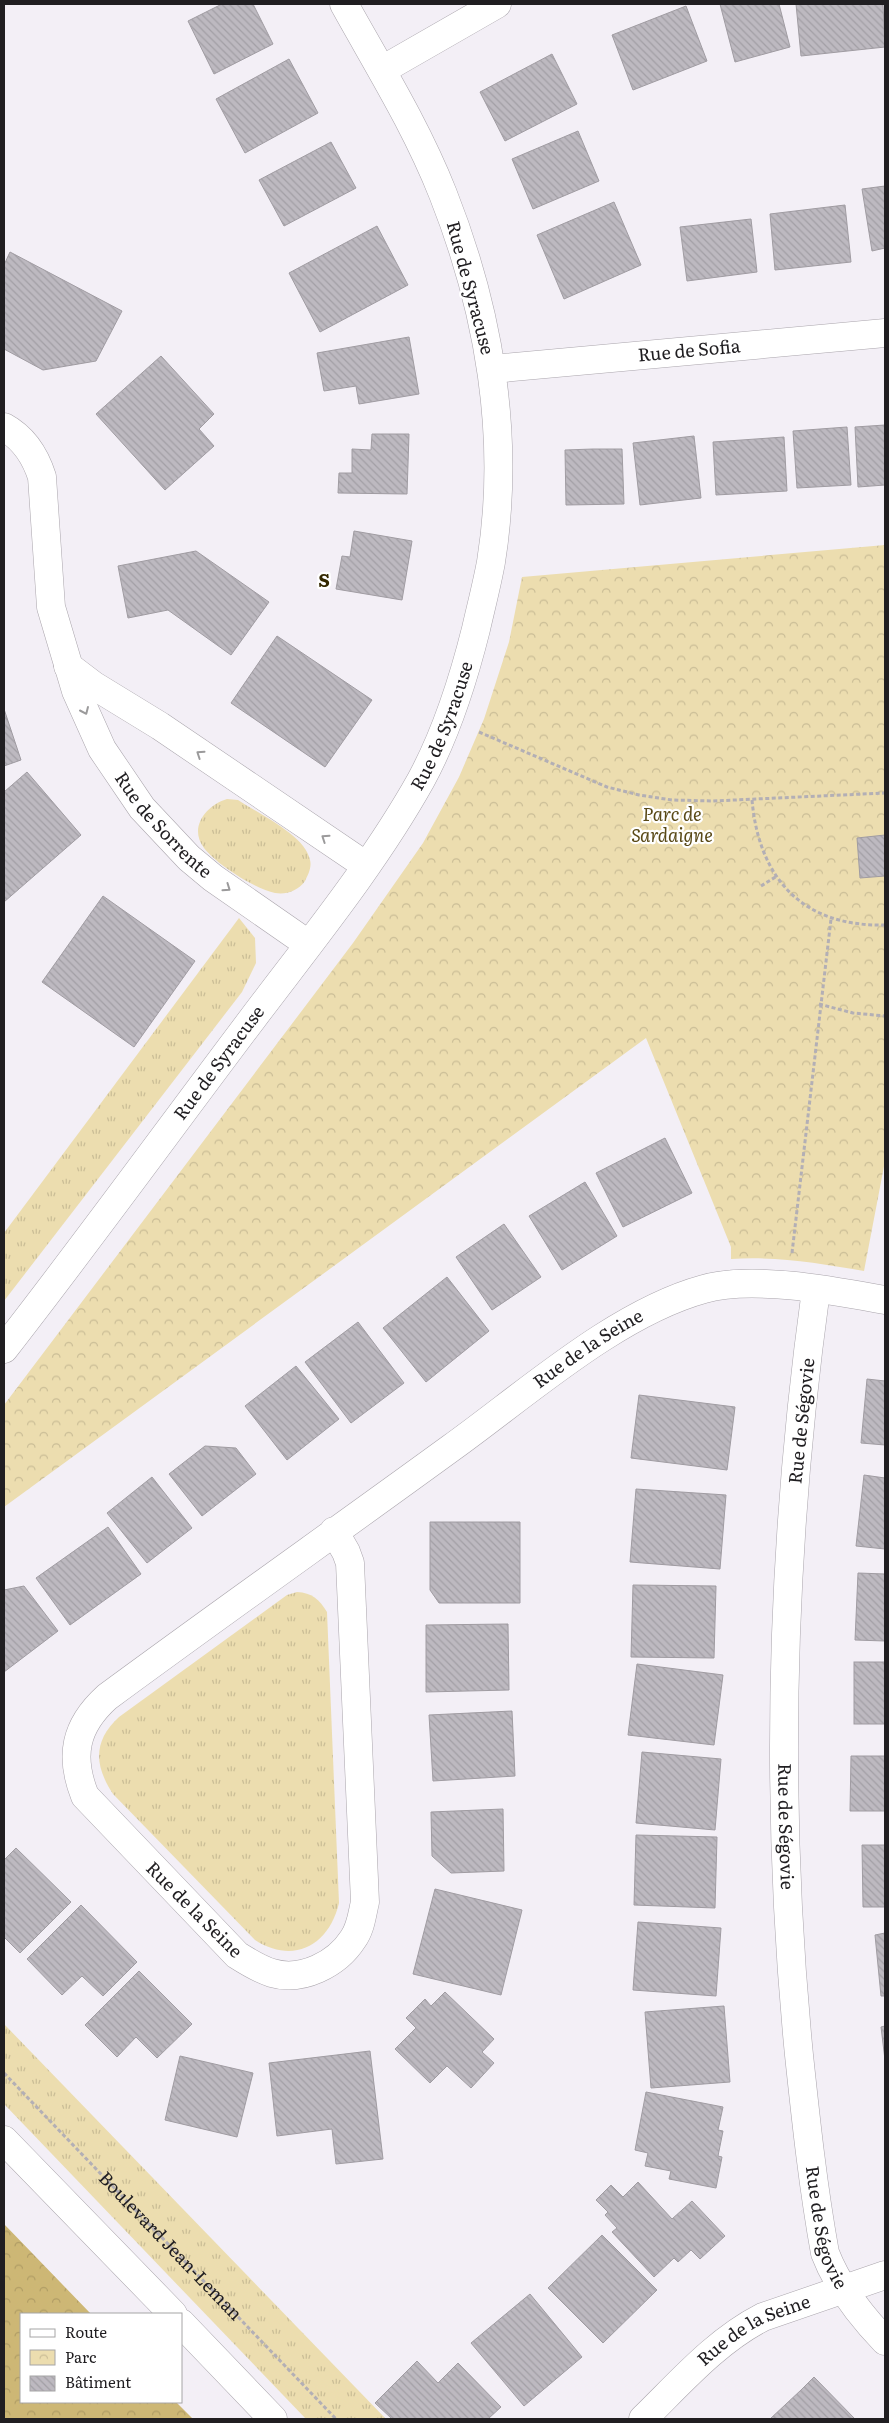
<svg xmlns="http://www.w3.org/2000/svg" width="889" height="2423" viewBox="0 0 889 2423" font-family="Literata,serif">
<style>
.grass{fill:url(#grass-tufts)}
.forest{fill:url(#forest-crowns)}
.park{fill:url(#park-crowns)}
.building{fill:url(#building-back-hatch);stroke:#a09ca2}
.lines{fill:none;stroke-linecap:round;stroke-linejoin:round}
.minor-casing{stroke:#aaa5ac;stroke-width:29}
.tertiary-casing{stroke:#aaa5ac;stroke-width:29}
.path{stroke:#b3afb5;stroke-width:3;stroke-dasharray:4 2.5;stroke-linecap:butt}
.minor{stroke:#fff;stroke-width:28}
.tertiary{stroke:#fff;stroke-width:28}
.oneway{stroke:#9b9a9b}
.labels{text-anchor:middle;stroke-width:4.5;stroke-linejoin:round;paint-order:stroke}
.street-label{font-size:18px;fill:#201e21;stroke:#fff}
.park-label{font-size:18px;font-style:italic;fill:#594916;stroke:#fff}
.neighbourhood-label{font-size:19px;font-weight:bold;fill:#342800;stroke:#fff}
</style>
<defs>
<pattern id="grass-tufts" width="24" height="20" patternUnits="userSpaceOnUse" patternTransform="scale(1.25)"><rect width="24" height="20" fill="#ecddaf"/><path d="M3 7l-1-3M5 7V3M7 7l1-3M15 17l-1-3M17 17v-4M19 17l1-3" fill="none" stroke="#cabd96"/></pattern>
<pattern id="forest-crowns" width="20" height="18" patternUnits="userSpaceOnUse" patternTransform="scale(1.25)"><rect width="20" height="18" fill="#cdb775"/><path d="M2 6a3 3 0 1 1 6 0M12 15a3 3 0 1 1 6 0" fill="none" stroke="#b09d65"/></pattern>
<pattern id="park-crowns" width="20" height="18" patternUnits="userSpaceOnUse" patternTransform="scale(1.25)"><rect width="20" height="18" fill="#ecddaf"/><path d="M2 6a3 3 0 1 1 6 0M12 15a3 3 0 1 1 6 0" fill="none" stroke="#cabd96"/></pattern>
<pattern id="building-back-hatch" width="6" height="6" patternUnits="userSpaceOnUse" patternTransform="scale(1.25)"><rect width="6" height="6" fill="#bdb9c0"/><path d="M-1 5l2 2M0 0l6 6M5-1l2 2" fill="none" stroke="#a29fa5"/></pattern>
</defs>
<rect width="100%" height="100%" fill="#f3eff6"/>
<!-- grass -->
<g class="grass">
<path d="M227 799 238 800C259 814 306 836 310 860 312 867 308 875 305 881 298 891 286 895 275 893 255 889 216 864 204 848 188 827 207 805 227 799Z"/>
<polygon points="239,918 255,938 256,963 242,992 4,1301 4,1233"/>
<path d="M297 1592C312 1593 319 1599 327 1612L339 1903C329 1945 294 1965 255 1940L113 1794C94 1765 93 1741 119 1717L287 1595Z"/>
<polygon points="4,2024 386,2419 306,2419 4,2104"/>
</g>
<!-- forest -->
<polygon class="forest" points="4,2224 91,2314 21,2314 21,2402 176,2402 193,2419 4,2419"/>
<!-- park -->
<path class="park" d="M885 545V1161L864 1271C819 1263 776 1256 731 1259V1247L646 1038 4 1507V1405L353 943 423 843 459 777 484 719 509 642 522 577Z"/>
<!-- building -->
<g class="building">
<polygon points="222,4 253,4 273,44 214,74 188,21"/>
<polygon points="720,4 779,4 790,47 735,62"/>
<polygon points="796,4 883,4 885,47 801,56"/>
<polygon points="686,6 707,61 633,90 612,35"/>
<polygon points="552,54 577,104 505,141 480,92"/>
<polygon points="289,59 318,113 245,153 216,99"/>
<polygon points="578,131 599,181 533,209 512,159"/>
<polygon points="331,142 356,188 284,226 259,180"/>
<polygon points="885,186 885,248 872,251 862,189"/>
<polygon points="614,202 641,265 564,299 537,235"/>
<polygon points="845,205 851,262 775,270 770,214"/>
<polygon points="751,219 757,272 687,281 680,227"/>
<polygon points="377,226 408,285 320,332 289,273"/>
<polygon points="10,252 122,311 96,361 43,370 4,349 4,265"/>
<polygon points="409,337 419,394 359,404 356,386 324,391 317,353"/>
<polygon points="161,356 214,414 199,429 214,446 165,490 96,414"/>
<polygon points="885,425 885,485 858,487 855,427"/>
<polygon points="847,427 851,485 797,488 793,431"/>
<polygon points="372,434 409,434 407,494 338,493 339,473 352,473 352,449 371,450"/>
<polygon points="694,436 701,498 640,505 633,443"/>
<polygon points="784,437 787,491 716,495 713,442"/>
<polygon points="593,449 622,449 624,504 566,505 565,450"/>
<polygon points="354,531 412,541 402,600 336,589 342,556 350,557"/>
<polygon points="196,551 269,602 231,655 168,610 128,618 118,566"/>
<polygon points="277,636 372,700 325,767 231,703"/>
<polygon points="4,709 21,760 4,766"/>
<polygon points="27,772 81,835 4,902 4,792"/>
<polygon points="885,835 885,876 860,878 857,838"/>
<polygon points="103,896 195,961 134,1047 42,982"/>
<polygon points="665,1138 692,1193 623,1227 596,1173"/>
<polygon points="585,1182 617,1236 562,1270 529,1216"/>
<polygon points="504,1224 541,1277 492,1310 456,1257"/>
<polygon points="447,1277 489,1331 426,1382 383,1328"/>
<polygon points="358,1322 404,1383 351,1423 305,1362"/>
<polygon points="296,1366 339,1419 287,1460 245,1406"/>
<polygon points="867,1379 885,1381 885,1445 861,1443"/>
<polygon points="639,1395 735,1407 727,1470 631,1458"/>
<polygon points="205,1446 236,1448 256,1474 202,1516 169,1474"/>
<polygon points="864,1475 885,1478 885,1549 856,1546"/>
<polygon points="152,1477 192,1528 147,1563 107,1513"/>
<polygon points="636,1489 726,1495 720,1569 630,1562"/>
<polygon points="430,1522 520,1522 520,1603 439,1603 430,1590"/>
<polygon points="108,1527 141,1574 70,1625 36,1578"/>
<polygon points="858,1573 885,1574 885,1641 855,1640"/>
<polygon points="633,1585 716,1586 714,1658 631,1657"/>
<polygon points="24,1586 58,1631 4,1672 4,1590"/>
<polygon points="508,1624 509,1690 426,1692 426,1625"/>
<rect x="854" y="1662" width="31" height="62"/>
<polygon points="637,1664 723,1675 714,1745 628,1735"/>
<polygon points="512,1711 515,1776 433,1781 429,1715"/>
<polygon points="642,1752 721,1759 715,1830 636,1823"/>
<polygon points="851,1756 885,1756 885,1811 850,1811"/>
<polygon points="503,1809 504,1871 451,1873 432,1856 431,1812"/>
<polygon points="636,1835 717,1837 715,1908 634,1905"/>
<polygon points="862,1845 885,1845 885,1907 863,1907"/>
<polygon points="16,1848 71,1902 20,1953 4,1937 4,1860"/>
<polygon points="435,1889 522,1910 501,1995 413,1974"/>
<polygon points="81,1905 137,1962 103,1996 82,1976 62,1995 27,1959"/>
<polygon points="638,1922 721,1928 716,1996 633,1990"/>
<polygon points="885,1933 885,1996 881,1996 875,1935"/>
<polygon points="139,1971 192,2024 157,2058 136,2037 117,2057 85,2025"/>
<polygon points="445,1992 494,2039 482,2052 494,2063 471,2088 447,2066 430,2083 395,2049 416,2028 406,2018 425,1999 431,2006"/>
<polygon points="724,2006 730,2082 651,2088 645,2012"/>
<polygon points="885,2026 885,2060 881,2027"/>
<polygon points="370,2051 383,2159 336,2164 332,2129 277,2136 269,2063"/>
<polygon points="180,2056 253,2073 237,2137 165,2120"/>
<polygon points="646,2092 723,2107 718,2130 723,2131 718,2156 722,2157 716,2188 669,2179 671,2171 645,2166 648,2153 635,2150"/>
<polygon points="638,2182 672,2219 692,2201 725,2236 700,2259 691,2250 678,2262 674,2258 654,2277 612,2232 617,2228 605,2215 608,2212 596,2200 611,2185 623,2197"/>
<polygon points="602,2235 657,2290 603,2343 548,2288"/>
<polygon points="530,2294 582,2357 524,2406 471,2343"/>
<polygon points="417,2361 438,2383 458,2363 501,2407 488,2419 392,2419 375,2403"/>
<polygon points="814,2377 855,2419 770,2419 801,2390"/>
</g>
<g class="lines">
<!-- minor casing -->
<g class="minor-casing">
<g id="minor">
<polyline points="382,70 497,4"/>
<path id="s2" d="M492 369 885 333"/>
<path id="s3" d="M4 427C24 438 35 455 42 477L51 607 76 691 102 749 142 808 189 858 213 878 308 944"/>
<polyline points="68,666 93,685 160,726 365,865"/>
<path id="s4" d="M816 1290C781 1543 774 1801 799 2055 806 2121 813 2187 825 2253 838 2287 860 2315 885 2341"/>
<path id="s5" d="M4 1349C89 1240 170 1128 253 1018 311 941 374 864 421 780 446 734 463 681 476 629 481 607 487 584 491 562 511 437 489 310 443 194 416 126 379 67 344 4"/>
<path id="s6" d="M334 1531 346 1552 350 1563 365 1902C362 1914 361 1928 353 1939 337 1964 302 1982 272 1973 259 1969 248 1962 237 1955L85 1796C69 1756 75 1726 107 1697 221 1613 337 1531 451 1448 525 1395 616 1313 704 1289 753 1275 835 1291 885 1300"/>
<path id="s7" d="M643 2419C680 2383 716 2341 763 2317L885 2275"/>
</g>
</g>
<!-- tertiary casing -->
<g class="tertiary-casing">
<g id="tertiary">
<polyline points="4,2140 173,2314"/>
<polyline points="181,2323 273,2419"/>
</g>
</g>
<!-- path -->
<g class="path">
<polyline points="479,732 607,787 639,795 672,800 713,801 885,793"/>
<path d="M752 800C759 879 803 927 885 925"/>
<polyline points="761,886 777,876"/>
<polyline points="819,1004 853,1013 885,1016"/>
<polyline points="792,1253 831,919"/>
<path id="s1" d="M4 2073 336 2419"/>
</g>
<!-- minor -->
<use href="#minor" class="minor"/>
<!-- tertiary -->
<use href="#tertiary" class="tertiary"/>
</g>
<!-- one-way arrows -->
<defs><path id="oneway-chevron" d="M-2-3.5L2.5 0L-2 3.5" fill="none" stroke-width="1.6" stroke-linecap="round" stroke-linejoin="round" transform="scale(1.25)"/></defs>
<g class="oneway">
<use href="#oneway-chevron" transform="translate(85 711) rotate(66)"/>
<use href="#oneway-chevron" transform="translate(200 754) rotate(-146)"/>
<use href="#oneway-chevron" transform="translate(325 838) rotate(-146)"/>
<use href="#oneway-chevron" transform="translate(227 888) rotate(35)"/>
</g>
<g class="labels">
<!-- street labels -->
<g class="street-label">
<text transform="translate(470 288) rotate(75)" y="6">Rue de Syracuse</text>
<text dy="6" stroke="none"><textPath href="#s2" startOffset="198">Rue de Sofia</textPath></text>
<text dy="6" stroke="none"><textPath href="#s5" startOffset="764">Rue de Syracuse</textPath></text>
<text dy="6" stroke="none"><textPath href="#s3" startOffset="444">Rue de Sorrente</textPath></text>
<text dy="6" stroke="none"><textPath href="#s5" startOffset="358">Rue de Syracuse</textPath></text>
<text dy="6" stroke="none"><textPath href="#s6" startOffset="1471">Rue de la Seine</textPath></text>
<text transform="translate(802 1421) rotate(-84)" y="6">Rue de Ségovie</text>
<text dy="6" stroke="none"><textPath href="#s4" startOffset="538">Rue de Ségovie</textPath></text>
<text transform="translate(194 1910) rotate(45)" y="6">Rue de la Seine</text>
<text dy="6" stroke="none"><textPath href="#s4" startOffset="942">Rue de Ségovie</textPath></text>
<text dy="6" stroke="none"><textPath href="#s1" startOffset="240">Boulevard Jean-Leman</textPath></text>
<text dy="6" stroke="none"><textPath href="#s7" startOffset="144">Rue de la Seine</textPath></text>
</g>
<!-- park labels -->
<g class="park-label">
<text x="672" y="821">Parc de<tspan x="672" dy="21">Sardaigne</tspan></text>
</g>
<!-- neighbourhood labels -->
<g class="neighbourhood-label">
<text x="324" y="587">S</text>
</g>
</g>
<!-- border -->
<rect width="889" height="2423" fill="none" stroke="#201e21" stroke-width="10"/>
<!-- legend -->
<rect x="20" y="2313" width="162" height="90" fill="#ffffff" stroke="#a6a5a6"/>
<rect x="30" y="2329" width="25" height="8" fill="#ffffff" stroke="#a6a5a6"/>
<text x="65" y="2338" font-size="15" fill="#201e21">Route</text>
<rect x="30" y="2350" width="25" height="15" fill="url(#park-crowns)" stroke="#a6a5a6"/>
<text x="65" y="2363" font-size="15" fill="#201e21">Parc</text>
<rect x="30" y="2376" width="25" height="15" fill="url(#building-back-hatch)" stroke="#a6a5a6"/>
<text x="65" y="2388" font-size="15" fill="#201e21">Bâtiment</text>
</svg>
